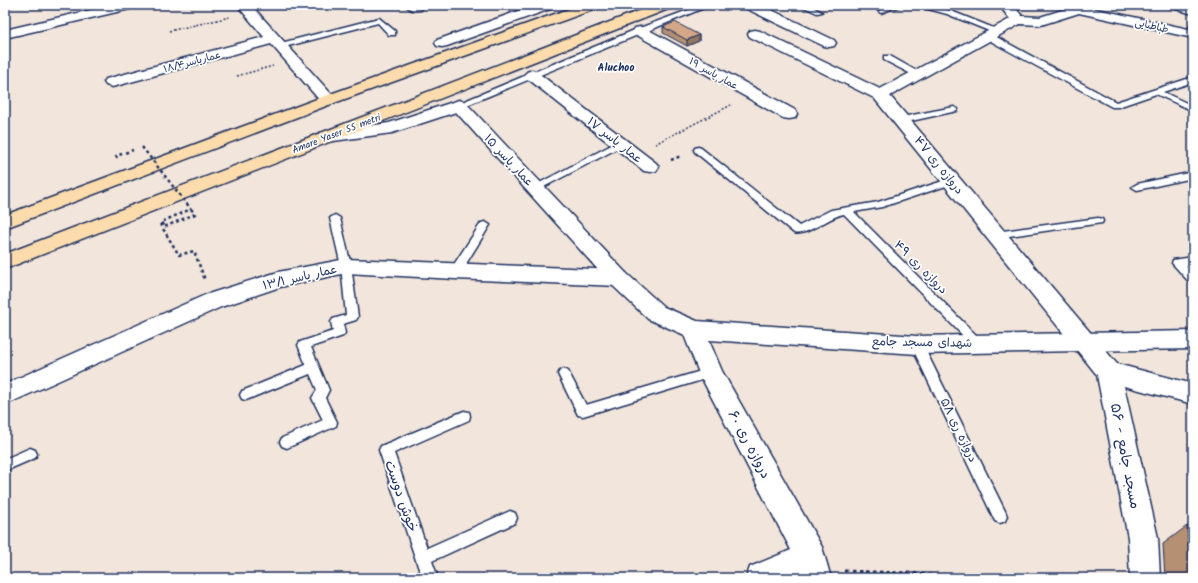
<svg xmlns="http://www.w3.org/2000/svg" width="1198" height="583" viewBox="0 0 1198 583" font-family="Kalam,'Playpen Sans Arabic',sans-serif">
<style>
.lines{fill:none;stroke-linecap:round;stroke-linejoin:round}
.lane-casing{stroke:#1b2f5e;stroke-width:3}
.street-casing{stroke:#1b2f5e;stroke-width:3}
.secondary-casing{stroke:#1b2f5e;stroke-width:3}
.primary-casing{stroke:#1b2f5e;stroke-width:3}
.path-far2{stroke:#1b2f5e;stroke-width:1.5;stroke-dasharray:2 2;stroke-linecap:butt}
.path-far1{stroke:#1b2f5e;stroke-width:2.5;stroke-dasharray:3 3;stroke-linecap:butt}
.path{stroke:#1b2f5e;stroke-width:3;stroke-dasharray:3.5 3.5;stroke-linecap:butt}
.lane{fill:#fff;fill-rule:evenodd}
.street{fill:#fff;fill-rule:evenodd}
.secondary{fill:#fff;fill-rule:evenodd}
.primary{fill:#fcdcac;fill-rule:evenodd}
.path-bridge{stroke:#1b2f5e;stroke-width:2.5;stroke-dasharray:3 3;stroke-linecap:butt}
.wall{fill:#b69073;stroke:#1b2f5e}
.shaded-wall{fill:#94755e;stroke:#1b2f5e}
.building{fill:#d4a786;stroke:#1b2f5e}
.labels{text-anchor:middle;stroke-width:3.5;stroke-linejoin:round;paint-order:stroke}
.far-street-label{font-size:10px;fill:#1b2f5e;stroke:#fff}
.far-neighbourhood-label{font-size:11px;font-weight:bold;fill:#1b2f5e;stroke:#fff}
.street-label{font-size:12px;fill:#1b2f5e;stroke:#fff}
.near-street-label{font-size:14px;fill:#1b2f5e;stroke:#fff}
</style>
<rect width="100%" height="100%" fill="#f2e5db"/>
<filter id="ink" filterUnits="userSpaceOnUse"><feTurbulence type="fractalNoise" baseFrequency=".025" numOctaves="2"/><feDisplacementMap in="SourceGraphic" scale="8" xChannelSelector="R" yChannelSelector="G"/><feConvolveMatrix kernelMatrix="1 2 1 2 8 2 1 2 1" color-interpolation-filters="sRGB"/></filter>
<g filter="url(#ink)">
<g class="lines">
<!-- lane casing -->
<g class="lane-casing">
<g id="lane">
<polygon points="702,5 711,5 462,107 459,107 455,105 637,29"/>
<polygon points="800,5 809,5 822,12 817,13"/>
<polygon points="892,5 902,5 881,13 878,11"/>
<polygon points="913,5 926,5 951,11 1001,31 997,33 994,33 947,14"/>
<polygon points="1162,5 1173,5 1193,10 1193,14"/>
<polygon points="379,18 395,31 395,35 389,35 378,23 280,48 276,46 277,44"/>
<polygon points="1193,24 1192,36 1186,36 1185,34 1191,25"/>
<polygon points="985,34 991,34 1116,102 1193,77 1193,82 1163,92 1193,106 1193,111 1156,94 1118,107 1112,107 985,38"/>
<polygon points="884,56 890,56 922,74 918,76 915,76 884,60"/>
<polygon points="954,107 958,109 957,111 902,123 898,120 902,117"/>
<polygon points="619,141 623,144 622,146 538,190 532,190 530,188"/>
<path d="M698 147 701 148 799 226 831 210 878 202 949 179H955L957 181 955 183 882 207 854 212 981 340 983 343 981 346 977 348 973 346 844 214C830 216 806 237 794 233L695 152 694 150 695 148Z"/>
<polygon points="1193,172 1193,178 1137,190 1132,187 1137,184"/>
<polygon points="335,215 340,218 351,266 358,317 356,320 343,324 345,333 343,336 311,347 329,390 325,398 337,422 336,426 287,448 282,446 280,442 282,438 323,420 312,398 317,390 310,374 246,400 242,399 240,395 242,391 306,365 298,345 300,342 333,331 331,322 333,319 346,315 341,266 330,218"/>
<polygon points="1098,218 1102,219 1103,221 1102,223 995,238 990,235 995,232"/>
<polygon points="485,222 490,225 459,275 451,275 450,272 451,269 481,223"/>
<polygon points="1193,257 1193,265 1186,266 1193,273 1193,283 1189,282 1172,263 1173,260"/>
<polygon points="917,340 921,342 923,345 1005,511 1007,516 1005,521 1000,523 995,521 911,345 913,342"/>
<polygon points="711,368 715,370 717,373 715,376 583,416 578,415 558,374 560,371 564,369 568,371 586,405"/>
<polygon points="464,411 469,412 470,416 469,420 394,453 427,548 510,511 515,513 517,518 515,523 432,561 438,578 422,578 379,450 381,446"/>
<polygon points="30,448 35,450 37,454 35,458 5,471 5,459"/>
</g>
</g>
<!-- street casing -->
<g class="street-casing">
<g id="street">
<polygon points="112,5 136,5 134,8 5,38 5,30"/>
<polygon points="237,5 251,5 334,97 336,100 334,103 328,105 322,103 271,44 112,87 106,85 104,82 106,79 264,37"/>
<path d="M406 5H421L423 7 421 10C415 11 410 11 406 5Z"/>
<polygon points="535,5 555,5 553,8 447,46 442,47 437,46 435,43 437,40"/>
<polygon points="743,5 761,5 834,40 836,43 834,46 829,47 824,46 745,8"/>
<polygon points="999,5 1013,5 1022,16 1040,17 1078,5 1193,30 1193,38 1079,13 1041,25 1020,24 890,96 1117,364 1193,384 1193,404 1124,386 1158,538 1160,578 1130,578 1128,538 1097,375 874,98 750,37 748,34 750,31 755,30 760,31 880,89 1010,19"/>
<polygon points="640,27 645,28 795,110 797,114 795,118 789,119 783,118 635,34 633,31 635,28"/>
<polygon points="532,70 537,72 656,163 659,167 656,171 650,172 644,171 527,78 524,75 527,72"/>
<polygon points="346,259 618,270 626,273 629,278 626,283 618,286 455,279 346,273 280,287 221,307 5,405 5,384 205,295 278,272"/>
<polygon points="694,321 702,324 722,371 822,547 831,578 801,578 800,576 797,578 746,578 750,567 791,550 699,373 682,330 686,324"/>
</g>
</g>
<!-- secondary casing -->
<g class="secondary-casing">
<polygon id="secondary" points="459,100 465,102 626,273 664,307 697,321 917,336 1193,331 1193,349 917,354 694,339 648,319 610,283 456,112 392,133 326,142 320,141 317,137 320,133 326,132 389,123"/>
</g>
<!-- primary casing -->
<g class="primary-casing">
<g id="primary">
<polygon points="580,5 600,5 598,8 334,103 5,228 5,215 322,97"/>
<polygon points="654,5 673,5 671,8 5,269 5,254"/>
</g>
</g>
<!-- path-far2 -->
<g class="path-far2">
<polyline points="169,31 230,17"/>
<polyline points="237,76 273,66"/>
<polyline points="655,144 731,105"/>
</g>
<!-- path-far1 -->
<g class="path-far1">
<polyline points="655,144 657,143"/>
<polyline points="117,158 116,156 133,150"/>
<polyline points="671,160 681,156"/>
<polygon points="191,209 195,214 164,227 161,222"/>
<polyline points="160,224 179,255 194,251 205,280"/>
</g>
<!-- path -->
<polyline class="path" points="844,571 908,573 960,578"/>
<!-- lane -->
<use href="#lane" class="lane"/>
<!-- street -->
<use href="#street" class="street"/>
<!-- secondary -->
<use href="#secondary" class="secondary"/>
<!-- primary -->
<use href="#primary" class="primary"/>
<!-- path-bridge -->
<polyline class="path-bridge" points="142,147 191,209"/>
</g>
<!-- wall -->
<g class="wall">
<polygon points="663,27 699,35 699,41 687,46 663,33"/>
<polygon points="1187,526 1193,578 1165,578 1163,544"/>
</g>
<!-- shaded-wall -->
<polygon class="shaded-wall" points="699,35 699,41 687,46 687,40"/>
<!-- building -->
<g class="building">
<polygon points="675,22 699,35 687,40 663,27"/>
<polygon points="1187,526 1193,527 1193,578 1192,578"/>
</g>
</g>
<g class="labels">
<!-- far-street labels -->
<g class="far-street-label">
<text transform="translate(1152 25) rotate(13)" y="4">طباطبایی</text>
<text transform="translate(192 61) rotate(-15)" y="4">عماریاسر۱۸/۴</text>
<text transform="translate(714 73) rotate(29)" y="4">عمار یاسر ۱۹</text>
<text transform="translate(336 133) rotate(-21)" y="4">Amare Yaser 55 metri</text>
</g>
<!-- far-neighbourhood labels -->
<g class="far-neighbourhood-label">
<text x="616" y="71">Aluchoo</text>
</g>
<!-- street labels -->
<g class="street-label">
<text transform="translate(615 140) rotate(38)" y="4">عمار یاسر ۱۷</text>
<text transform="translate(509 160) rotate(47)" y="4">عمار یاسر ۱۵</text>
<text transform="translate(939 165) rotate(51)" y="4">دروازه ری ۴۷</text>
<text transform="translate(921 267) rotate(45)" y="4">دروازه ری ۴۹</text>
<text transform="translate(300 277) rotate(-13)" y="4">عمار یاسر ۱۳/۱</text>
<text transform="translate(922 342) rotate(1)" y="4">شهدای مسجد جامع</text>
<text transform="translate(959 430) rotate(64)" y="4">دروازه ری ۵۸</text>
</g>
<!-- near-street labels -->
<g class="near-street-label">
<text transform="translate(750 444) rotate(62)" y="5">دروازه ری ۶۰</text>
<text transform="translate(1126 456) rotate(79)" y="5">۵۶ - مسجد جامع</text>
<text transform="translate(402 496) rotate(71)" y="5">خوش دوست</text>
</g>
</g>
<!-- margin -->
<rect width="1198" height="583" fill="none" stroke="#fff" stroke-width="20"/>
<rect x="10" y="10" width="1178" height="563" fill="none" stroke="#1b2f5e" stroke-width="1.5" filter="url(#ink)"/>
</svg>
